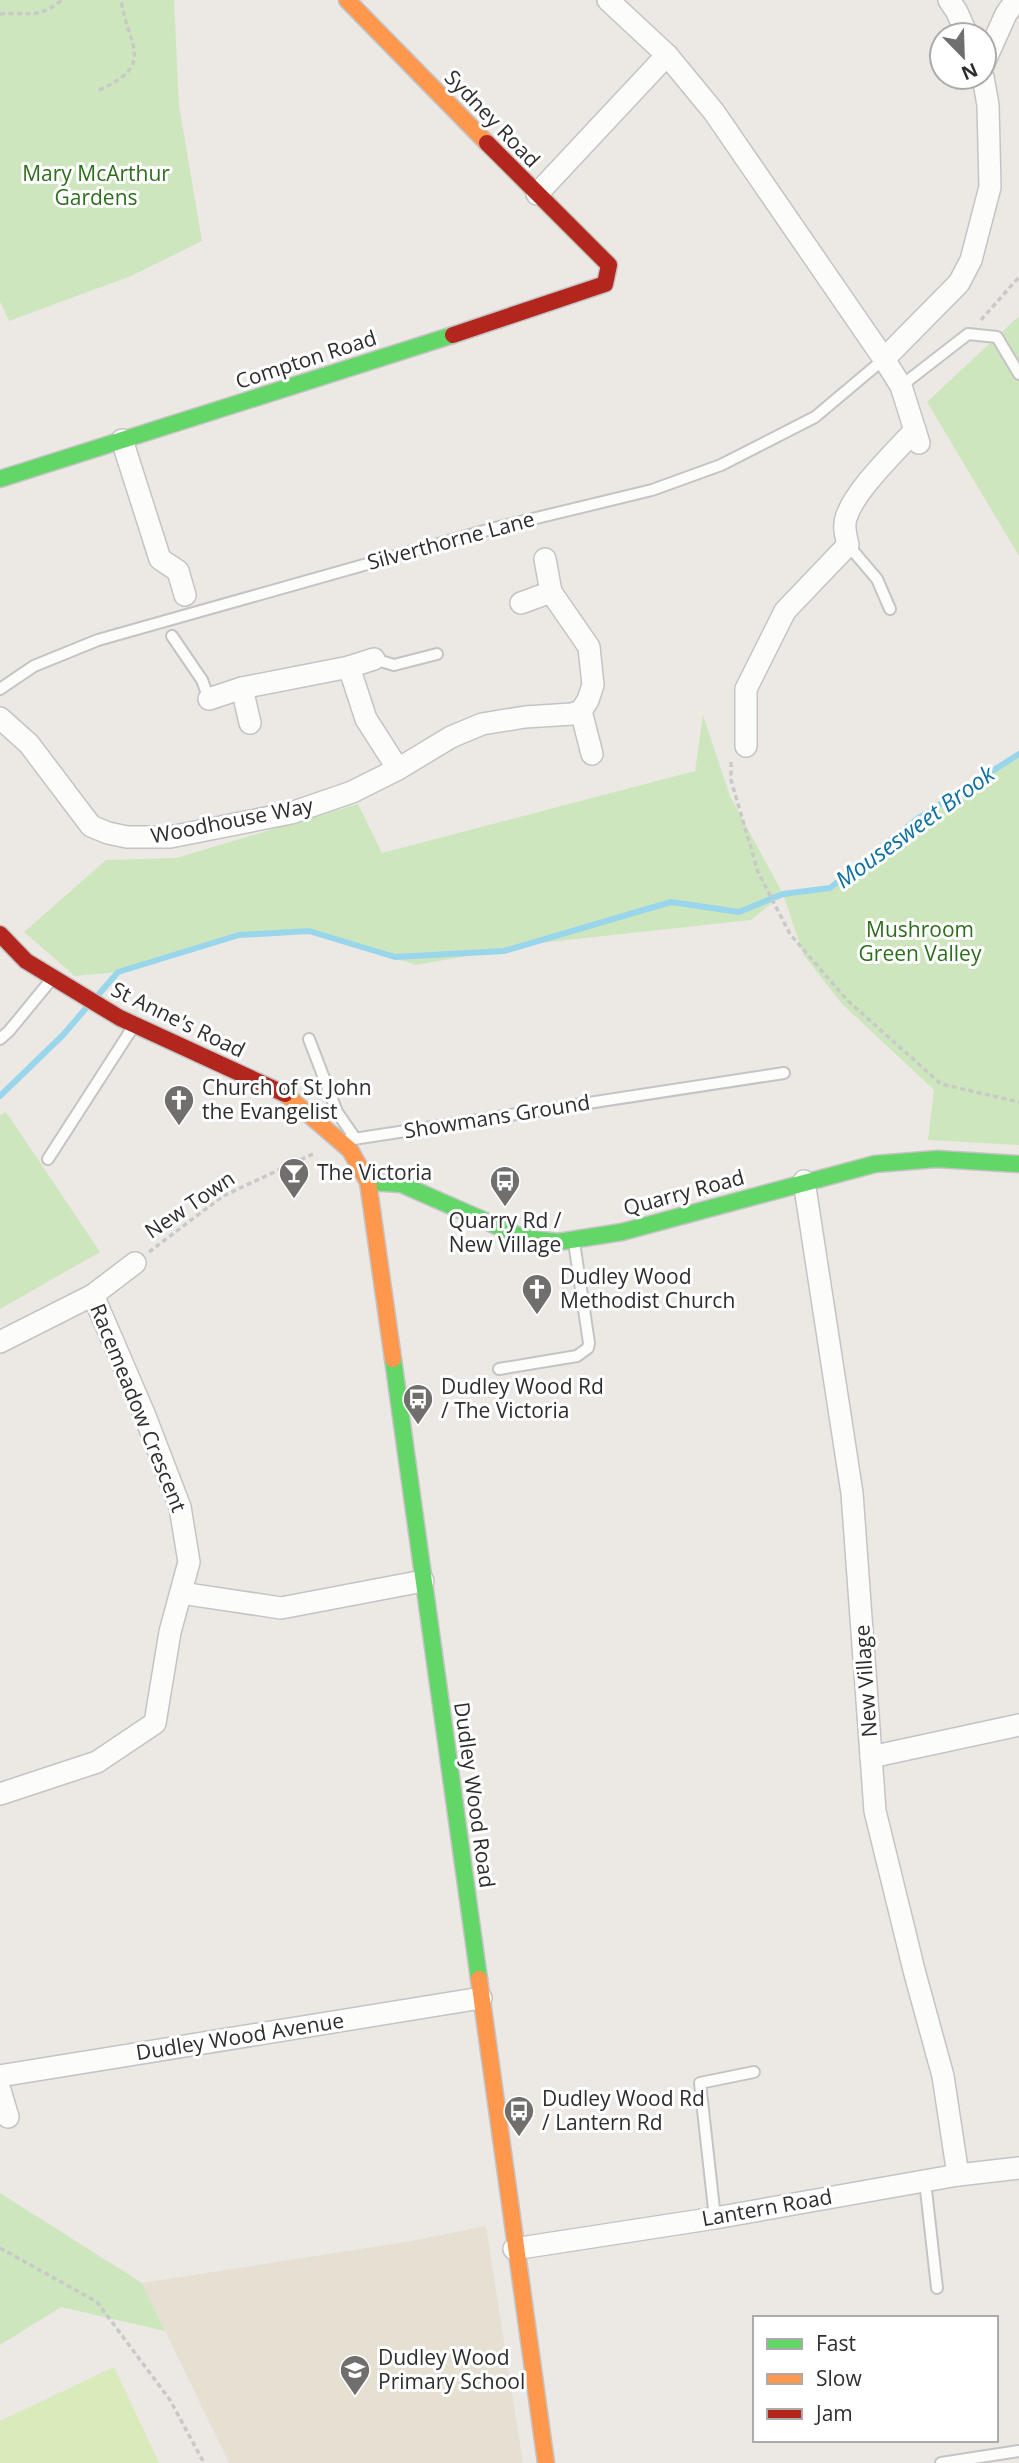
<svg xmlns="http://www.w3.org/2000/svg" width="1019" height="2463" viewBox="0 0 1019 2463" font-family="'Open Sans',sans-serif">
<style>
.education{fill:#e6e0d3}
.green{fill:#cee6be}
.pitch{fill:#d9eabb}
.lines{fill:none;stroke-linecap:round;stroke-linejoin:round}
.stream{stroke:#99d6ec;stroke-width:6}
.lane-casing{stroke:#c5c4c5;stroke-width:14}
.street-casing{stroke:#c5c4c5;stroke-width:24}
.fast-casing{stroke:#c5c4c5;stroke-width:19}
.slow-casing{stroke:#c5c4c5;stroke-width:19}
.jam-casing{stroke:#c5c4c5;stroke-width:19}
.path{stroke:#c9c9c8;stroke-width:3.5;stroke-dasharray:5 3.5;stroke-linecap:butt}
.lane{stroke:#fcfcfb;stroke-width:10}
.street{stroke:#fcfcfb;stroke-width:21}
.fast{stroke:#63d668;stroke-width:16}
.slow{stroke:#ff974d;stroke-width:16}
.jam{stroke:#b3261e;stroke-width:16}
.labels{text-anchor:middle;stroke-width:6;stroke-linejoin:round;paint-order:stroke}
.street-label{font-size:21px;fill:#2e2e2e;stroke:#fff}
.park-label{font-size:21px;fill:#2c6e1b;stroke:#fff}
.poi-label{font-size:21px;fill:#2e2e2e;stroke:#fff;text-anchor:start}
.water-label{font-size:23px;font-style:italic;fill:#0d6fa3;stroke:#fff}
</style>
<rect width="100%" height="100%" fill="#ece8e4"/>
<!-- education -->
<polygon class="education" points="486,2226 523,2463 229,2463 142,2283 406,2242"/>
<!-- green -->
<g class="green">
<polygon points="0,0 174,0 179,106 202,241 131,276 9,321 0,301"/>
<polygon points="1019,316 1019,556 927,402"/>
<polygon points="703,715 730,796 783,894 830,888 917,819 1019,754 1019,1145 928,1140 934,1090 841,1003 803,954 783,894 751,920 539,943 416,965 309,931 239,935 118,972 75,976 24,932 106,860 176,858 358,804 382,853 695,771"/>
<polygon points="6,1112 100,1252 0,1309 0,1115"/>
<polygon points="0,2193 142,2283 165,2331 61,2307 0,2345"/>
</g>
<!-- pitch -->
<polygon class="pitch" points="114,2367 159,2463 0,2463 0,2421"/>
<g class="lines">
<!-- stream -->
<g class="stream">
<polyline points="99,994 118,972 239,935 309,931 395,957 504,951 671,902 739,912 783,894 830,888 917,819 1019,754"/>
<polyline points="0,1096 63,1035 87,1007"/>
</g>
<!-- lane casing -->
<g class="lane-casing">
<g id="lane">
<polyline points="901,386 968,334 997,337 1019,374"/>
<polyline points="848,545 877,579 890,609"/>
<polyline points="172,636 202,680 209,699"/>
<polyline points="374,659 394,665 437,654"/>
<polyline points="0,689 34,666 98,640 491,529 652,490 721,465 815,417 884,359"/>
<polyline points="0,1039 9,1031 51,980"/>
<polyline points="309,1039 337,1112 355,1138"/>
<polyline points="347,1140 784,1073"/>
<polyline points="48,1159 133,1027"/>
<polyline points="499,1369 577,1356 588,1348 589,1343 574,1242"/>
<polyline points="925,2181 937,2288"/>
<polyline points="715,2218 700,2083 754,2072"/>
<polyline points="941,2463 1019,2451"/>
</g>
</g>
<!-- street casing -->
<g class="street-casing">
<g id="street">
<polyline points="608,0 667,55 714,112 884,359 901,386 919,443"/>
<polyline points="949,0 957,12 967,35"/>
<polyline points="984,63 1006,14 1016,0"/>
<polyline points="537,194 667,55"/>
<polyline points="884,359 959,283 971,260 990,187 988,105 983,77"/>
<polyline points="122,440 160,559 178,571 185,595"/>
<polyline points="521,603 551,592 545,559"/>
<polyline points="349,667 374,659"/>
<polyline points="242,688 250,723"/>
<polyline points="209,699 242,688 349,667 366,719 398,769"/>
<polyline points="581,711 592,754"/>
<polyline points="0,718 29,744 91,826 108,833 127,837 170,837 291,813 352,792 398,769 451,737 482,724 525,717 572,714 581,711 588,700 593,685 589,647 551,592"/>
<path d="M746 746V689L785 611 848 545C846 536 843 527 846 518 854 491 895 452 915 430"/>
<polyline points="804,1181 852,1493 875,1811 915,1974 943,2076 958,2175"/>
<polyline points="93,1295 135,1263"/>
<polyline points="0,1342 93,1295 145,1416 180,1507 189,1562 170,1632 155,1723 97,1762 0,1794"/>
<polyline points="181,1593 281,1608 423,1581"/>
<polyline points="871,1757 1019,1725"/>
<polyline points="0,2076 481,1998"/>
<polyline points="0,2090 8,2117"/>
<polyline points="514,2249 715,2218 958,2175 1019,2168"/>
</g>
</g>
<!-- fast casing -->
<g class="fast-casing">
<g id="fast">
<polyline points="0,479 453,335"/>
<polyline points="368,1182 401,1184 524,1238 558,1242 622,1232 875,1164 937,1159 1019,1164"/>
<polyline points="393,1359 479,1979"/>
</g>
</g>
<!-- slow casing -->
<g class="slow-casing">
<g id="slow">
<polyline points="347,0 487,143"/>
<polyline points="285,1094 350,1150 368,1182 393,1359"/>
<polyline points="479,1979 546,2463"/>
</g>
</g>
<!-- jam casing -->
<g class="jam-casing">
<g id="jam">
<polyline points="453,335 605,284 609,265 487,143"/>
<polyline points="0,934 26,961 120,1018 285,1094"/>
</g>
</g>
<!-- path -->
<g class="path">
<path d="M0 14C27 11 36 21 62 0"/>
<path d="M99 90C157 64 128 47 121 0"/>
<polyline points="981,320 1019,277"/>
<polyline points="731,762 731,780 758,872 790,934 847,1000 941,1084 1019,1102"/>
<polyline points="149,1252 223,1196 313,1154"/>
<polyline points="0,2248 97,2302 170,2400 204,2463"/>
</g>
<!-- lane -->
<use href="#lane" class="lane"/>
<!-- street -->
<use href="#street" class="street"/>
<!-- fast -->
<use href="#fast" class="fast"/>
<!-- slow -->
<use href="#slow" class="slow"/>
<!-- jam -->
<use href="#jam" class="jam"/>
</g>
<!-- icons -->
<defs>
<g id="church-pin" transform="scale(1.575)"><path d="M0 17L-7.5 6A9.5 9.5 0 1 1 7.5 6Z" fill="#706f6e" stroke="#fff"/><path d="M-1.2-6h2.4v3.5h3.3v2.4h-3.3V6h-2.4V-.1h-3.3v-2.4h3.3Z" fill="#fff"/></g>
<g id="bar-pin" transform="scale(1.575)"><path d="M0 17L-7.5 6A9.5 9.5 0 1 1 7.5 6Z" fill="#706f6e" stroke="#fff"/><path d="M-6-5H6L.8 .8V4.5H3.5V6h-7V4.5H-.8V.8Z" fill="#fff"/></g>
<g id="bus-pin" transform="scale(1.575)"><path d="M0 17L-7.5 6A9.5 9.5 0 1 1 7.5 6Z" fill="#706f6e" stroke="#fff"/><path d="M-5-6H5V4H4V6H2V4H-2V6H-4V4H-5ZM-3.5-4V0h7V-4ZM-3.5 1.2v1.5H-2V1.2ZM2 1.2v1.5H3.5V1.2Z" fill="#fff"/></g>
<g id="school-pin" transform="scale(1.575)"><path d="M0 17L-7.5 6A9.5 9.5 0 1 1 7.5 6Z" fill="#706f6e" stroke="#fff"/><path d="M0-5L7-2L0 1L-7-2ZM-4 1L0 2.5L4 1V4Q0 6-4 4Z" fill="#fff"/></g>
</defs>
<g fill-rule="evenodd">
<use href="#church-pin" x="179" y="1100"/>
<use href="#bar-pin" x="294" y="1173"/>
<use href="#bus-pin" x="505" y="1181"/>
<use href="#church-pin" x="537" y="1289"/>
<use href="#bus-pin" x="418" y="1399"/>
<use href="#bus-pin" x="519" y="2111"/>
<use href="#school-pin" x="355" y="2370"/>
</g>
<g class="labels">
<!-- street labels -->
<g class="street-label">
<text transform="translate(492 119) rotate(46)" y="7">Sydney Road</text>
<text transform="translate(306 360) rotate(-18)" y="7">Compton Road</text>
<text transform="translate(451 541) rotate(-15)" y="7">Silverthorne Lane</text>
<text transform="translate(232 821) rotate(-11)" y="7">Woodhouse Way</text>
<text transform="translate(178 1020) rotate(26)" y="7">St Anne's Road</text>
<text transform="translate(497 1117) rotate(-9)" y="7">Showmans Ground</text>
<text transform="translate(684 1193) rotate(-15)" y="7">Quarry Road</text>
<text transform="translate(190 1205) rotate(-34)" y="7">New Town</text>
<text transform="translate(138 1408) rotate(68)" y="7">Racemeadow Crescent</text>
<text transform="translate(866 1681) rotate(-94)" y="7">New Village</text>
<text transform="translate(474 1795) rotate(82)" y="7">Dudley Wood Road</text>
<text transform="translate(240 2037) rotate(-9)" y="7">Dudley Wood Avenue</text>
<text transform="translate(767 2208) rotate(-10)" y="7">Lantern Road</text>
</g>
<!-- park labels -->
<g class="park-label">
<text x="96" y="181">Mary McArthur<tspan x="96" dy="24">Gardens</tspan></text>
<text x="920" y="937">Mushroom<tspan x="920" dy="24">Green Valley</tspan></text>
</g>
<!-- poi labels -->
<g class="poi-label">
<text x="202" y="1095">Church of St John<tspan x="202" dy="24">the Evangelist</tspan></text>
<text x="317" y="1180">The Victoria</text>
<text x="505" y="1228" text-anchor="middle">Quarry Rd /<tspan x="505" dy="24">New Village</tspan></text>
<text x="560" y="1284">Dudley Wood<tspan x="560" dy="24">Methodist Church</tspan></text>
<text x="441" y="1394">Dudley Wood Rd<tspan x="441" dy="24">/ The Victoria</tspan></text>
<text x="542" y="2106">Dudley Wood Rd<tspan x="542" dy="24">/ Lantern Rd</tspan></text>
<text x="378" y="2365">Dudley Wood<tspan x="378" dy="24">Primary School</tspan></text>
</g>
<!-- water labels -->
<g class="water-label">
<text transform="translate(915 827) rotate(-36)" y="8">Mousesweet Brook</text>
</g>
</g>
<!-- legend -->
<rect x="753" y="2316" width="245" height="126" fill="#ffffff" stroke="#ababab" stroke-width="2"/>
<rect x="767" y="2339" width="35" height="10" fill="#63d668" stroke="#ababab" stroke-width="2"/>
<text x="816" y="2351" font-size="21" fill="#2e2e2e">Fast</text>
<rect x="767" y="2374" width="35" height="10" fill="#ff974d" stroke="#ababab" stroke-width="2"/>
<text x="816" y="2386" font-size="21" fill="#2e2e2e">Slow</text>
<rect x="767" y="2409" width="35" height="10" fill="#b3261e" stroke="#ababab" stroke-width="2"/>
<text x="816" y="2421" font-size="21" fill="#2e2e2e">Jam</text>
<!-- north arrow -->
<g transform="translate(963 56) rotate(157)"><circle r="33" fill="#ffffff" stroke="#ababab" stroke-width="2"/>
<path d="M0-5L12 26L0 18L-12 26Z" fill="#706f6e"/>
<text y="-10" font-size="19" font-weight="bold" text-anchor="middle" fill="#2e2e2e">N</text>
</g>
</svg>
